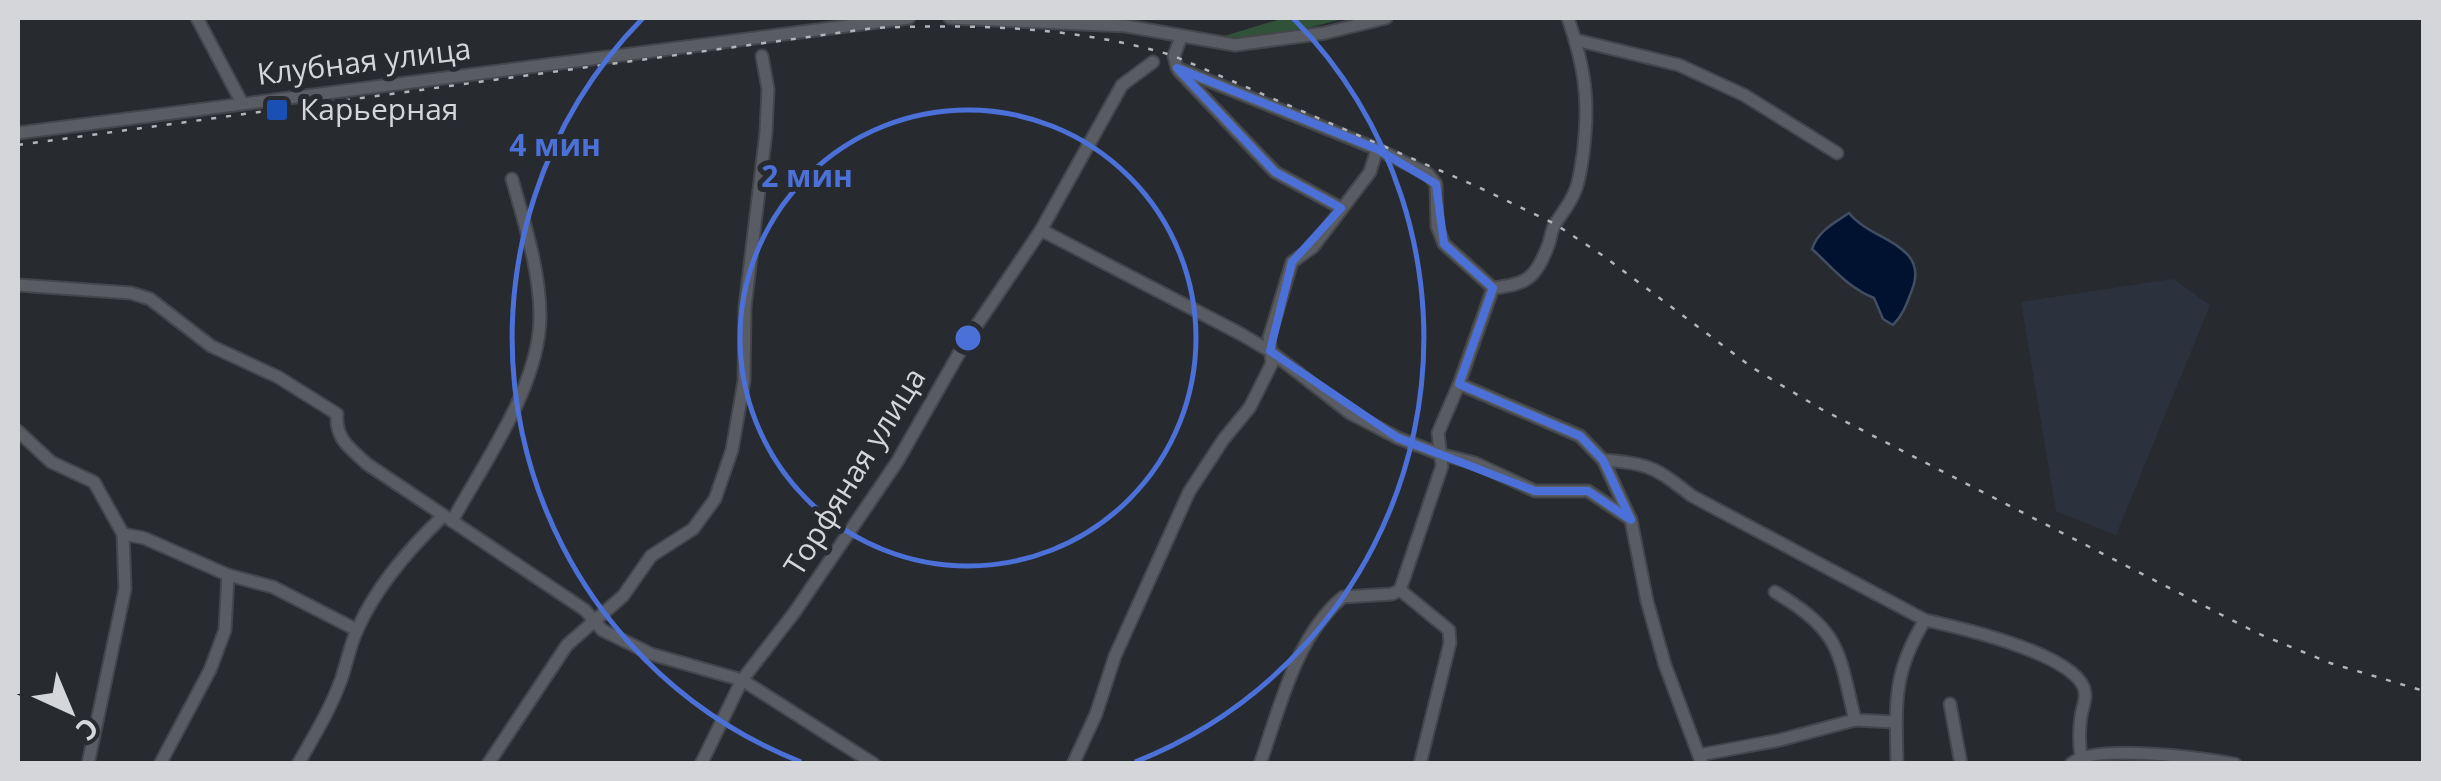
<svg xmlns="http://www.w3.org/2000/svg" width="2441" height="781" viewBox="0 0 2441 781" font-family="'Open Sans',sans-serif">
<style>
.built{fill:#2b323d}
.green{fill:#305239}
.water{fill:#001230;stroke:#404d63;stroke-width:2.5}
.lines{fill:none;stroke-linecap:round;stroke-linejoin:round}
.minor-casing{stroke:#43464a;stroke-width:15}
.minor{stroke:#595d63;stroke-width:11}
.rail{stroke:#b3b5ba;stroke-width:2.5;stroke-dasharray:5 10;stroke-linecap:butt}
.marked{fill:none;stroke:#4b70d8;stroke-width:8;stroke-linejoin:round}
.ring{fill:none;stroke:#4b70d8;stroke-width:5}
.transit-dot{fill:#1a4fb4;stroke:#272b30;stroke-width:4}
.labels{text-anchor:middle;stroke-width:10;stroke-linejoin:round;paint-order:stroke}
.street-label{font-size:30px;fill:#d4d6da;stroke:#272b30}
.poi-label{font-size:30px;fill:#d4d6da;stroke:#272b30;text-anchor:start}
.centre{fill:#4b70d8;stroke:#272b30;stroke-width:5}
.ring-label{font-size:30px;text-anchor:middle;font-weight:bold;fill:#4b70d8;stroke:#272b30;stroke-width:10;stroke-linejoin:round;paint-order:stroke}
</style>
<rect width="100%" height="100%" fill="#272b30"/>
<!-- built -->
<polygon class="built" points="2173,279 2210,305 2116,535 2056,511 2021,302"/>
<!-- green -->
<path class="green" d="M1284 18H1347C1306 28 1264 41 1221 37Z"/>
<!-- water -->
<path class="water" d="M1849 213C1871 241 1930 244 1912 290 1907 303 1903 315 1893 325L1883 319 1874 298C1848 288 1832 267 1812 249 1818 231 1834 223 1849 213Z"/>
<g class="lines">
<!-- minor casing -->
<g class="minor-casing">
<g id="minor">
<polyline points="197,18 242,103"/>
<polyline points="950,18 1126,26 1235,45 1325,33 1386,18"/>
<polyline points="1181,37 1174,56 1177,68 1377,149 1428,174 1436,184 1437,226 1444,244 1493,288 1459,384 1580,436 1603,460 1631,520 1647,601 1665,665 1702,764"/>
<polyline points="1576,40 1679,65 1744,95 1837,153"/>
<polyline points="1179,71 1275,172 1341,208"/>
<polyline points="18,133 909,18"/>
<polyline points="1041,230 1239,333 1270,351 1350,413 1398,438 1440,454 1475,463 1535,491 1588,491 1630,519"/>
<path d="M18 285 131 293 150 299 211 346 278 377 337 414C335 439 350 448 367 464L585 610 602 630 651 654 742 680 874 764"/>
<path d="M1493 288C1527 284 1535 279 1548 246 1551 239 1551 230 1555 224 1562 213 1570 204 1575 191 1580 180 1581 166 1583 154 1590 100 1585 69 1568 18"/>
<polyline points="18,431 51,462 94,482 123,534 125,589 88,764"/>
<path d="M1603 460C1649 463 1656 468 1692 496L1925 620C1892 674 1896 703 1897 764"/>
<path d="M452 521C485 461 540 385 540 316 540 270 524 222 512 179"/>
<polyline points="123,534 144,538 228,575 273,587 357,630"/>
<polyline points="1400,590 1449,630 1450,643 1420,764"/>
<path d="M1775 592C1841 632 1838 649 1855 720"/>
<path d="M1925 620C1957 627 2082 655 2085 693 2086 700 2082 709 2081 716 2079 730 2079 743 2081 756"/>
<polyline points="1950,704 1961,764"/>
<polyline points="1699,755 1780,740 1855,720 1894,722"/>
<polyline points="160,764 210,670 225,630 228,575"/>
<path d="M298 764C314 736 330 710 341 680 347 663 350 644 358 628 377 585 410 548 443 516"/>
<polyline points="488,764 567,645 623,596 651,556 693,529 715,499 732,450 744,381 745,307 766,132 768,89 762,56"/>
<polyline points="701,764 742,680 794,613 897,462 966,341 1041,230 1122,85 1153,62"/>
<polyline points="1073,764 1096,714 1115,656 1189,492 1223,440 1250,407 1272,363 1269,338 1292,262 1313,247 1370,172 1377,149"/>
<path d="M1260 764C1280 707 1296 636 1343 597L1392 594 1400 590 1442 466 1438 433 1459 384"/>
<path d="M2071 764C2092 743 2204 758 2235 764"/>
</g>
</g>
<!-- minor -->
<use href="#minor" class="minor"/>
<!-- rail -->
<g class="rail">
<polyline points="2134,18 2206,18"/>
<path d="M18 145 874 28C975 24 1076 26 1174 56L1476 186 1555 224 1602 255 1753 368 1821 409 2257 633 2330 663 2424 691"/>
</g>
</g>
<!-- marked area -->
<path class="marked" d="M1177 68 1377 149 1436 184 1444 244 1493 288 1459 384 1580 436 1603 460 1631 520 1588 491H1535L1398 438 1270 351 1292 262 1341 208 1275 172Z"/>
<!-- distance rings -->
<g class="ring">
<circle cx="968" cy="338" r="228"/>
<path d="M801 762A456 456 0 0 1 643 18M1293 18A456 456 0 0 1 1135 762"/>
</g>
<!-- markers -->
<rect class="transit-dot" x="265" y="98" width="24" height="24" rx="5"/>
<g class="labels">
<!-- street labels -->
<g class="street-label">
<text transform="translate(364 62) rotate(-7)" y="10">Клубная улица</text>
<text transform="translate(855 472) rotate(-58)" y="10">Торфяная улица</text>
</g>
<!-- poi labels -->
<g class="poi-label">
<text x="300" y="120">Карьерная</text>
</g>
</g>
<circle cx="968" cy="338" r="15" class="centre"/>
<g class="ring-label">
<text x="555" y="156">4 мин</text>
<text x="807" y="187">2 мин</text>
</g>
<!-- border -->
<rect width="2441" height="781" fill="none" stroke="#d4d6da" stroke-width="40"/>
<!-- north arrow -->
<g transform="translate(70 711) rotate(136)" stroke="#272b30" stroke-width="8" paint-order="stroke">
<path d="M0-8L18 38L0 25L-18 38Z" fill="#d4d6da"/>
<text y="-15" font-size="28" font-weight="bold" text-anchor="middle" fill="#d4d6da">С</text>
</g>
</svg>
